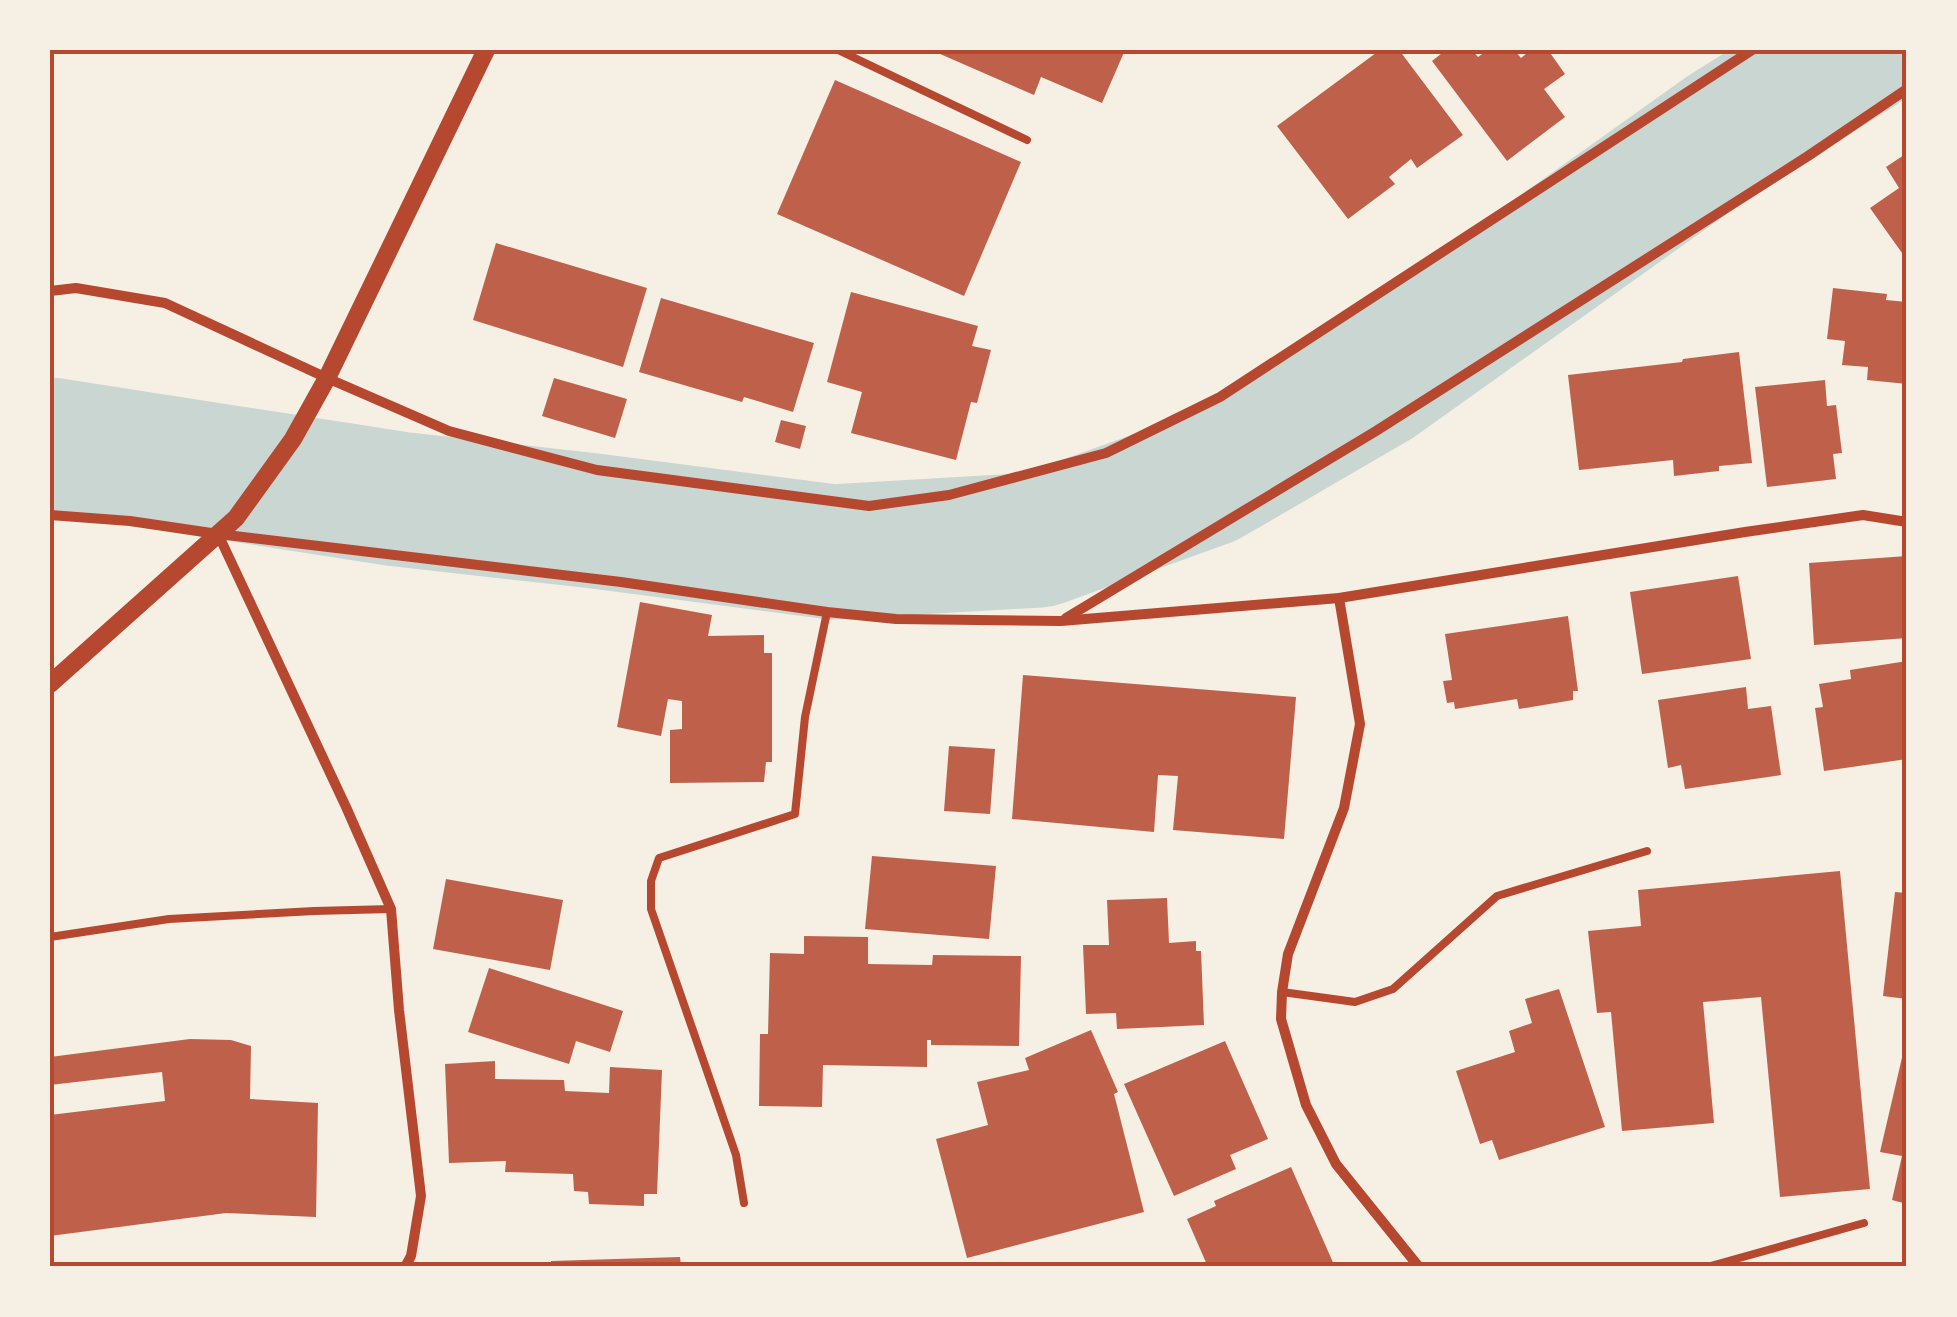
<svg xmlns="http://www.w3.org/2000/svg" width="1957" height="1317" viewBox="0 0 1957 1317" font-family="'Work Sans',sans-serif">
<style>
.lines{fill:none;stroke-linecap:round;stroke-linejoin:round}
.river{stroke:#c9d6d2;stroke-width:135}
.building{fill:#bf614a}
.service{stroke:#b5482f;stroke-width:8}
.minor{stroke:#b5482f;stroke-width:10}
.tertiary{stroke:#b5482f;stroke-width:18}
.neatline{fill:none;stroke:#b5482f;stroke-width:4}
</style>
<rect width="100%" height="100%" fill="#f6efe4"/>
<g class="lines">
<!-- river -->
<polyline class="river" points="50,445 398,499 595,521 833,552 1039,540 1208,479 1375,382 1727,131 1857,50"/>
</g>
<!-- building -->
<g class="building">
<polygon points="931,50 1125,50 1102,103 1041,77 1034,95"/>
<polygon points="1380,50 1399,50 1463,135 1417,168 1411,159 1389,177 1395,184 1348,219 1277,126"/>
<polygon points="1446,50 1472,50 1478,57 1488,50 1514,50 1521,58 1531,50 1548,50 1565,74 1544,89 1565,117 1507,161 1432,61"/>
<polygon points="835,80 1021,162 964,296 777,214"/>
<polygon points="1907,153 1907,260 1870,208 1899,188 1886,167"/>
<polygon points="496,243 647,288 623,367 473,320"/>
<polygon points="1833,288 1887,294 1886,300 1907,302 1907,384 1867,380 1868,367 1842,365 1845,341 1827,339"/>
<polygon points="851,292 978,326 972,346 991,350 977,403 971,402 956,460 851,433 862,392 827,382"/>
<polygon points="661,298 814,343 793,412 744,397 742,402 639,372"/>
<polygon points="1739,352 1752,463 1719,466 1719,471 1674,476 1673,460 1579,470 1568,375 1682,362 1683,359"/>
<polygon points="554,378 627,399 615,438 542,416"/>
<polygon points="1825,380 1827,406 1836,405 1842,453 1833,454 1836,479 1767,487 1755,387"/>
<polygon points="781,420 806,426 800,449 775,442"/>
<polygon points="1907,556 1907,638 1814,645 1809,563"/>
<polygon points="1738,576 1751,659 1642,674 1630,592"/>
<polygon points="640,602 712,615 708,636 764,635 764,653 772,653 772,762 766,762 764,782 670,783 670,730 682,729 682,701 668,699 661,736 617,727"/>
<polygon points="1568,616 1578,691 1573,691 1573,700 1519,709 1517,699 1455,709 1454,702 1447,703 1443,681 1452,680 1445,634"/>
<polygon points="1907,661 1907,759 1824,771 1815,708 1823,707 1819,684 1851,679 1850,670"/>
<polygon points="1023,675 1296,697 1284,839 1173,830 1178,776 1158,775 1154,832 1012,819"/>
<polygon points="1746,687 1748,709 1771,706 1781,775 1685,789 1681,765 1668,768 1658,700"/>
<polygon points="949,746 995,749 990,814 944,811"/>
<polygon points="872,856 996,866 989,939 865,929"/>
<polygon points="1840,871 1870,1189 1780,1197 1761,997 1703,1002 1714,1123 1622,1131 1611,1012 1597,1013 1588,931 1641,926 1638,890"/>
<polygon points="446,879 563,900 550,970 433,949"/>
<polygon points="1895,892 1907,893 1907,999 1883,996"/>
<polygon points="1167,898 1169,943 1196,941 1196,951 1201,951 1204,1025 1117,1029 1116,1013 1086,1014 1083,945 1109,945 1107,900"/>
<polygon points="804,936 868,937 868,964 932,965 933,955 1021,956 1019,1046 931,1045 931,1040 927,1040 927,1067 823,1065 822,1107 759,1106 760,1034 768,1034 770,953 804,954"/>
<polygon points="489,968 623,1011 610,1052 576,1041 569,1064 468,1032"/>
<polygon points="1559,989 1605,1127 1499,1160 1492,1140 1480,1144 1456,1071 1515,1052 1509,1031 1532,1023 1525,999"/>
<polygon points="1091,1030 1118,1092 1114,1094 1144,1212 967,1258 936,1139 988,1125 977,1082 1029,1070 1025,1058"/>
<polygon points="190,1039 231,1040 251,1046 250,1099 318,1103 316,1217 226,1213 50,1236 50,1115 165,1101 162,1072 50,1085 50,1057"/>
<polygon points="1225,1041 1268,1139 1230,1155 1236,1169 1174,1196 1124,1084"/>
<polygon points="1904,1049 1907,1050 1907,1204 1892,1200 1902,1156 1880,1152"/>
<polygon points="495,1061 495,1079 564,1080 565,1091 609,1093 610,1067 662,1070 657,1194 644,1194 644,1206 589,1204 588,1192 574,1191 573,1174 505,1172 506,1161 449,1163 445,1064"/>
<polygon points="1291,1167 1335,1267 1208,1267 1187,1219 1216,1206 1214,1201"/>
<polygon points="680,1257 681,1267 551,1267 551,1261"/>
</g>
<g class="lines">
<!-- service -->
<g class="service">
<polyline points="838,50 1027,140"/>
<polyline points="50,937 169,919 314,911 391,909"/>
<polyline points="1282,992 1355,1002 1393,989 1497,896 1647,851"/>
<polyline points="744,1203 736,1155 651,909 651,881 659,858 795,814 805,717 827,612"/>
<polyline points="1707,1267 1864,1223"/>
</g>
<!-- minor -->
<g class="minor">
<polyline points="50,291 76,288 165,303 327,378 449,431 597,470 869,506 949,495 1106,453 1220,397 1752,50"/>
<polyline points="50,515 130,521 218,534 621,582 827,612 896,619 1061,621 1339,598 1745,532 1863,515 1907,522"/>
<polyline points="218,534 346,807 391,909 399,1010 421,1196 411,1256 405,1267"/>
<polyline points="1339,598 1360,724 1344,808 1288,954 1282,992 1281,1019 1306,1105 1336,1164 1419,1267"/>
<polyline points="1066,618 1376,431 1808,156 1907,89"/>
</g>
<!-- tertiary -->
<polyline class="tertiary" points="50,684 236,518 293,439 327,378 486,50"/>
</g>
<!-- border -->
<rect width="1957" height="1317" fill="none" stroke="#f6efe4" stroke-width="105"/>
<rect x="52" y="52" width="1852" height="1212" class="neatline"/>
</svg>
